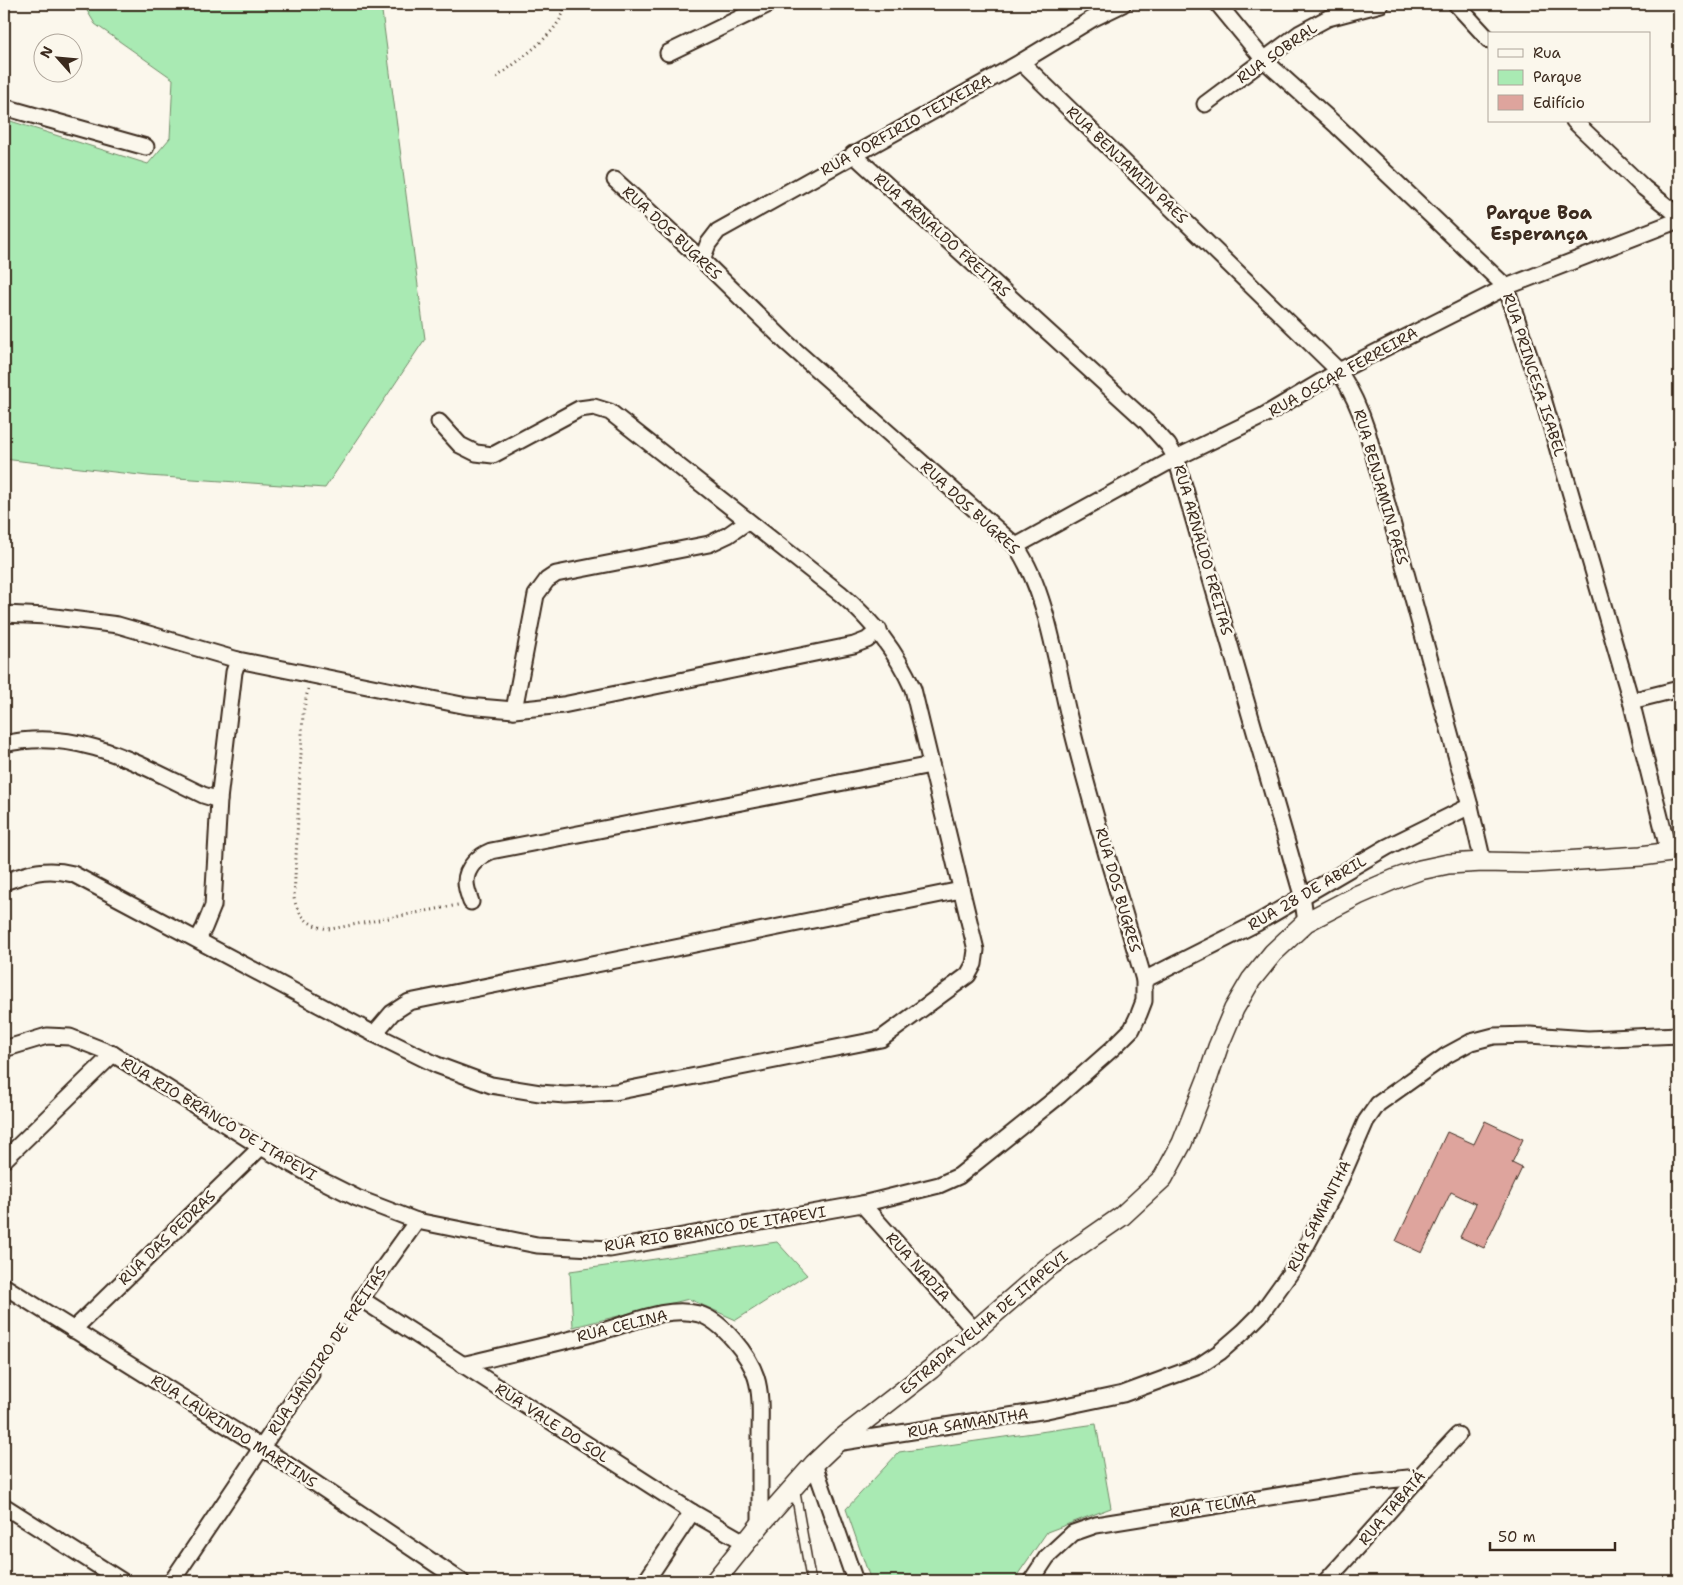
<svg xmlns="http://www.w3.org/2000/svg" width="1683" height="1585" viewBox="0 0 1683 1585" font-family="'Shantell Sans',sans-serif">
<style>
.green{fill:#a9eab3;stroke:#728a68}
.building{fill:#dea49d;stroke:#3b2a1e}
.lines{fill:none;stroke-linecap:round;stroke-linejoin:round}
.service-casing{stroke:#3b2a1e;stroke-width:11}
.minor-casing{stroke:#3b2a1e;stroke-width:19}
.tertiary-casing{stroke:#3b2a1e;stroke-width:22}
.path{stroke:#3b2a1e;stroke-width:3;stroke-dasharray:1 4;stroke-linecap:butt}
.service{stroke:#fbf7ec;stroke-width:8}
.minor{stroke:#fbf7ec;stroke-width:15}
.tertiary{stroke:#fbf7ec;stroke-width:19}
.labels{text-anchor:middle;stroke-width:5;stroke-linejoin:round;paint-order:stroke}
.street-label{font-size:15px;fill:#3b2a1e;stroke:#fbf7ec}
.quarter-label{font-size:18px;font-weight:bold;fill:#3b2a1e;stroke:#fbf7ec}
</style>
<rect width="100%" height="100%" fill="#fbf7ec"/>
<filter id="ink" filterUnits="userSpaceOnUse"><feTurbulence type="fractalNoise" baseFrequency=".02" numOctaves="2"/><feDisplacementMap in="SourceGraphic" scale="10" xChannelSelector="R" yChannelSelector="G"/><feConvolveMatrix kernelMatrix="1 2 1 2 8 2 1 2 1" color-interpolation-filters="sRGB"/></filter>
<g filter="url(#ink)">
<!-- green -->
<g class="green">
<polygon points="83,4 381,4 425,339 325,488 148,476 4,459 4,119 148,164 170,138 173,79 95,24"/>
<polygon points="777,1242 807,1275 736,1320 689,1299 573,1327 570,1271"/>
<polygon points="1096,1424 1111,1508 1047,1532 1018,1574 1017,1581 871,1581 846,1509 899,1452"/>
</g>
<!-- building -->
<polygon class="building" points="1485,1121 1523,1139 1512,1163 1522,1168 1484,1248 1460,1237 1476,1204 1451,1192 1422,1253 1396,1241 1447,1132 1474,1144"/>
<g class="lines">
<!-- service casing -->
<g class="service-casing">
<polyline id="service" points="795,1490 811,1581"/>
</g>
<!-- minor casing -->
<g class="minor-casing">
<g id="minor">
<polyline points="1218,4 1264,60 1337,126 1506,287 1540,388 1631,701 1669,853"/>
<polyline points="1456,4 1489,40"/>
<polyline points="668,53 769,4"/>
<path d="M1021 62 1339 371C1351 390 1360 409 1367 431L1470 806 1483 862"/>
<polyline points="1205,104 1300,33 1328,18 1381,4"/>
<polyline points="4,107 146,147"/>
<polyline points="1574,121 1644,188 1679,216"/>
<polyline points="853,154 1148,423 1168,445 1176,458 1302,895 1306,922"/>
<polyline points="702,260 708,244 718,231 1021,62 1092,19 1123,4"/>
<polyline points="1016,546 1176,458 1263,416 1339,371 1506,287 1679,220"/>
<polyline points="4,614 47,616 118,625 238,660 467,706 514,710 563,705 854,645 867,640 879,630"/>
<polyline points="1631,701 1679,689"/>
<polyline points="514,710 536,595 547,580 556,574 709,544 728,535 748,521"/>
<path d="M4 744C79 727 138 764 203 795L219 800"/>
<path d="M4 882C29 873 46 867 73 874L374 1034 437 1065 491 1085 540 1093 565 1095 615 1092 881 1039 968 975 974 964 976 950 913 689C896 651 873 621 841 594L610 412 594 407 579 409 493 455 476 453 460 445 439 422"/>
<path d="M471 902C469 896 466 889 466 882 466 867 479 856 491 851L931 765"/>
<polyline points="198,939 204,928 213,906 219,800 234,672 238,660"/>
<polyline points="1144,980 1257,923 1387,847 1470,806"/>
<polyline points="374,1034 392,1013 409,1002 961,890"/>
<path d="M4 1049 47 1036 70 1037 113 1054 261 1147 309 1174 357 1198 417 1221 537 1245 610 1249 862 1204 939 1185 959 1176 1060 1095 1113 1048 1132 1029 1139 1014 1144 1001V980C1120 897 1093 814 1072 729 1057 672 1049 595 1016 546L787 343 702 260 615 180"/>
<polyline points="4,1160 113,1054"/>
<polyline points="862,1204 975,1331"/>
<polyline points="417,1221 361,1299 692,1512 746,1543"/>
<polyline points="4,1286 261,1447 461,1581"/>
<polyline points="73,1330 261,1147"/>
<path d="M462 1365C507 1354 551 1345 595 1333 628 1325 665 1305 699 1314 722 1321 749 1355 756 1377 762 1396 760 1418 760 1438 760 1467 760 1496 760 1525"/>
<polyline points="836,1443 1047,1410 1123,1394 1199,1366 1220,1352 1243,1332 1260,1315 1296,1265 1336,1190 1366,1121 1378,1104 1447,1055 1471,1042 1494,1036 1530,1035 1588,1039 1679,1035"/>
<polyline points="814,1464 855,1581"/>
<polyline points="4,1506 122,1581"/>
<polyline points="172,1581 311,1374"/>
<polyline points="646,1581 692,1512"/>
<polyline points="1031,1581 1047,1557 1073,1533 1096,1525 1351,1484 1418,1477"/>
<path d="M1326 1581C1371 1533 1413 1482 1458 1435"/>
</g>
</g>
<!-- tertiary casing -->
<g class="tertiary-casing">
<polyline id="tertiary" points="715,1581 760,1525 814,1464 836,1443 931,1369 1047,1268 1122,1216 1163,1178 1182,1143 1208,1077 1218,1047 1234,1009 1251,980 1273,953 1306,922 1358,895 1395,879 1420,870 1448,864 1483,862 1533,863 1641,856 1679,851"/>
</g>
<!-- path -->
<g class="path">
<path d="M497 77C515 63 567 28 564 4"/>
<path d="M308 689 303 713 294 898C298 917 311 928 331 929L458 905"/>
<polyline points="318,1363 354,1310"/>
</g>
<!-- service -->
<use href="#service" class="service"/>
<!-- minor -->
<use href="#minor" class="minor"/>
<!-- tertiary -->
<use href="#tertiary" class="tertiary"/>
</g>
</g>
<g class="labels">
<!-- street labels -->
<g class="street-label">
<text transform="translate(1277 53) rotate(-35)" y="5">RUA SOBRAL</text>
<text transform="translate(906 125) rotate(-29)" y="5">RUA PORFIRIO TEIXEIRA</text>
<text transform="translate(1127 165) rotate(44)" y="5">RUA BENJAMIN PAES</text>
<text transform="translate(672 233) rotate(43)" y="5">RUA DOS BUGRES</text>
<text transform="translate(942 235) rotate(42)" y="5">RUA ARNALDO FREITAS</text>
<text transform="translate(1343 372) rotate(-29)" y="5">RUA OSCAR FERREIRA</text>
<text transform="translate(1534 375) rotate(72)" y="5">RUA PRINCESA ISABEL</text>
<text transform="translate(1381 487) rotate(74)" y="5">RUA BENJAMIN PAES</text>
<text transform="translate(970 508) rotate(43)" y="5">RUA DOS BUGRES</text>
<text transform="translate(1203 550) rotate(74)" y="5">RUA ARNALDO FREITAS</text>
<text transform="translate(1118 890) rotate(74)" y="5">RUA DOS BUGRES</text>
<text transform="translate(1307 893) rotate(-30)" y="5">RUA 28 DE ABRIL</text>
<text transform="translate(219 1119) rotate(31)" y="5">RUA RIO BRANCO DE ITAPEVI</text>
<text transform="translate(1319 1216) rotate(-63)" y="5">RUA SAMANTHA</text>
<text transform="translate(715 1229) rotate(-9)" y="5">RUA RIO BRANCO DE ITAPEVI</text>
<text transform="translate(167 1238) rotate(-44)" y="5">RUA DAS PEDRAS</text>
<text transform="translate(918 1267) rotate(48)" y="5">RUA NADIA</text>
<text transform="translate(984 1323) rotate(-40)" y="5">ESTRADA VELHA DE ITAPEVI</text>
<text transform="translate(622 1326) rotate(-14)" y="5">RUA CELINA</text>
<text transform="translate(327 1351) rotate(-56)" y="5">RUA JANDIRO DE FREITAS</text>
<text transform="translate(552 1423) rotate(33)" y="5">RUA VALE DO SOL</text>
<text transform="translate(968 1423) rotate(-9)" y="5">RUA SAMANTHA</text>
<text transform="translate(234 1431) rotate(33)" y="5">RUA LAURINDO MARTINS</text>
<text transform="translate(1213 1506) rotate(-9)" y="5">RUA TELMA</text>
<text transform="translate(1392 1508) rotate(-49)" y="5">RUA TABATÁ</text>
</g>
<!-- quarter labels -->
<g class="quarter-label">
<text x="1539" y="219">Parque Boa<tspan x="1539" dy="21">Esperança</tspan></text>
</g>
</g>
<!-- margin -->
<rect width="1683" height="1585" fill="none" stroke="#fbf7ec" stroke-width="20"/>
<rect x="10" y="10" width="1663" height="1565" fill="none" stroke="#3b2a1e" stroke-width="2" filter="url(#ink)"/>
<!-- legend -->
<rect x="1488" y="32" width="162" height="90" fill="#fbf7ec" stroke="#aea59a"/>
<rect x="1498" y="49" width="25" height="8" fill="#fbf7ec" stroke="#aea59a"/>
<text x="1533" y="58" font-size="15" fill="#3b2a1e">Rua</text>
<rect x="1498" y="70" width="25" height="15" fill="#a9eab3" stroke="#aea59a"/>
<text x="1533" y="82" font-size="15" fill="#3b2a1e">Parque</text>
<rect x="1498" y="95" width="25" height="15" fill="#dea49d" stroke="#aea59a"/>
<text x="1533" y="108" font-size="15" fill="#3b2a1e">Edifício</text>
<!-- north arrow -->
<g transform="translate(58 58) rotate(297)"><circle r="24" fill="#fbf7ec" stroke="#aea59a"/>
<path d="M0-4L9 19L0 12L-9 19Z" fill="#3b2a1e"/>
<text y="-8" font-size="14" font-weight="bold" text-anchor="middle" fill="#3b2a1e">N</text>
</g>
<!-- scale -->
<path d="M1490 1542v8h125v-8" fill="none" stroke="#3b2a1e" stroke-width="2.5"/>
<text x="1498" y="1542" font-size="15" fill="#3b2a1e" stroke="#fbf7ec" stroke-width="4" paint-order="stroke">50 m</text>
</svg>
